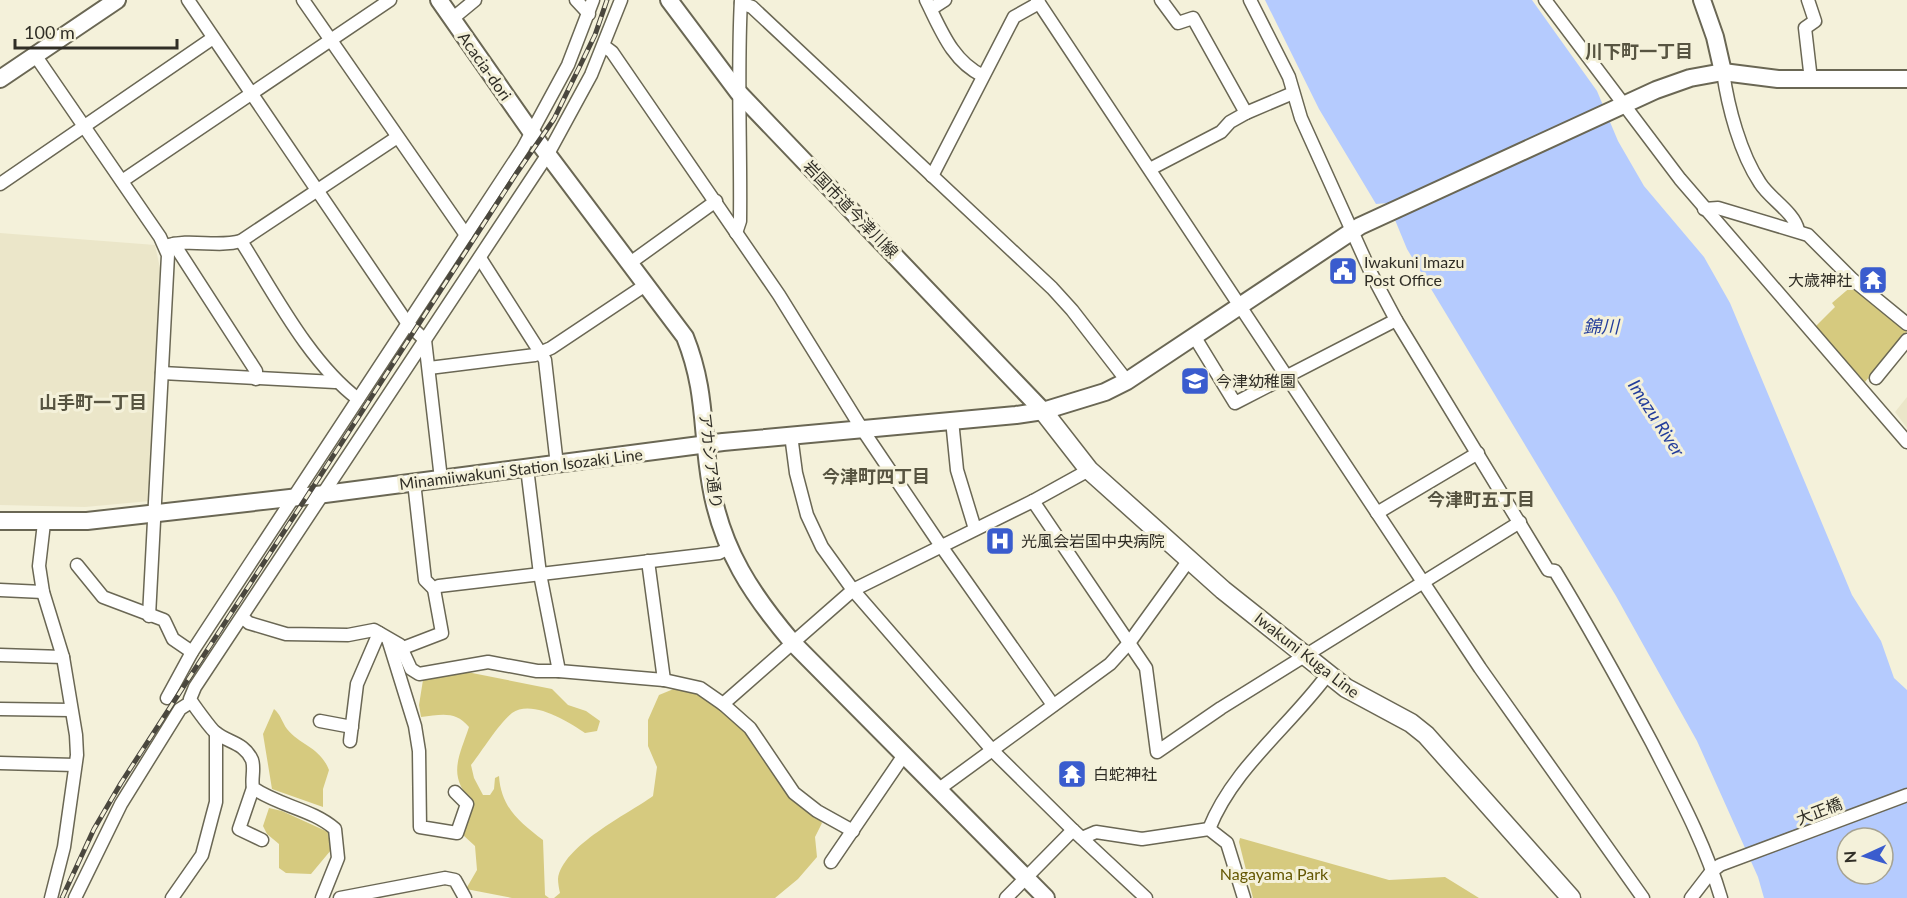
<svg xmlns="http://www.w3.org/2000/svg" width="1907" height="898" viewBox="0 0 1907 898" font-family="Lato,'Noto Sans JP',sans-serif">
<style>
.built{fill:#ebe6c9}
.green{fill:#d6ca7f}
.water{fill:#b5cbfe;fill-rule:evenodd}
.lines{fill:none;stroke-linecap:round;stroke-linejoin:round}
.street-casing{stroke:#6a6754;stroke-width:15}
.secondary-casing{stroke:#6a6754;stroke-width:20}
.primary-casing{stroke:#6a6754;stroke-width:21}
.street{stroke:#fff;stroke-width:12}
.secondary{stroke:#fff;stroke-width:16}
.primary{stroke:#fff;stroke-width:18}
.rail-casing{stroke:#4a473e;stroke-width:5}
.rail{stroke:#f4f1da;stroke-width:3;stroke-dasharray:9;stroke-linecap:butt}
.labels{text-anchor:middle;stroke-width:6;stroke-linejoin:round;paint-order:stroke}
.street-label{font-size:16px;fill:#302e26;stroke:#f4f1da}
.poi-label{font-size:16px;fill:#302e26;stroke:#f4f1da;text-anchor:start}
.park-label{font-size:16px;fill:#645702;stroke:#f4f1da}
.neighbourhood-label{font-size:18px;font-weight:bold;fill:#575441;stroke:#f4f1da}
.water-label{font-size:18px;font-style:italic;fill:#233d9b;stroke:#f4f1da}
</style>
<rect width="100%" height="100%" fill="#f4f1da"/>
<!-- built -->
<g class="built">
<polygon points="0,233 155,245 160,268 150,501 85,507 0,505"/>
<polygon points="1907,397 1907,428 1895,412"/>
</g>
<!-- green -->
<g class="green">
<polygon points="1853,285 1907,331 1865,382 1815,327 1835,307 1832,303"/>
<path d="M467 672 552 689 568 705 586 711 600 721 597 731 585 733C569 722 532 699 512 713 499 723 482 751 471 765L474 778 483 795H490L494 789 495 778 499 776C501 807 519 822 543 840L545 895 549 898H512L466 889 477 870 475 846 463 835 474 804C447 776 458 760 469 727 455 710 440 715 421 717L419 705 423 680Z"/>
<path d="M676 688 707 697 748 734 816 813 822 823 815 837 817 857 798 879 775 898H554L560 893C559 889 558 883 558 879 562 846 628 814 653 796L657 767 648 746V720L659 695Z"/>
<path d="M274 709C281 715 282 722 287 729 301 746 320 747 329 770L323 789V807L272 789 263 734Z"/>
<polygon points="269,808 282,811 328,832 331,850 311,874 286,873 279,868 279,844 267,834 263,826"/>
<polygon points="1240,838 1389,880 1445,877 1479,898 1253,898 1239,842"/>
</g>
<!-- water -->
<path class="water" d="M1265 0H1532L1597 91 1618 141 1644 186 1704 257 1730 303 1852 595 1881 641 1894 678 1907 690V898H1764L1758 877 1697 741 1616 596 1407 249 1388 203 1376 204 1319 109ZM1847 838H1883V874H1847Z"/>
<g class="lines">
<!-- street casing -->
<g class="street-casing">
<g id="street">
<polyline points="188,0 408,324 425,340 441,479"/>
<polyline points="303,0 466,235"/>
<polyline points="576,0 589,14"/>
<path d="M926 0C941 30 952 61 983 76"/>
<polyline points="1037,0 1480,668 1643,898"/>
<polyline points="1161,0 1178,23 1193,18 1246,113"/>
<path d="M1250 0 1289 77 1301 118 1371 273 1396 320 1548 570 1555 571C1589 627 1621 685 1652 743 1678 794 1705 843 1721 898"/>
<polyline points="1545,0 1680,179 1907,442"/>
<polyline points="1808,0 1815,21 1805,28 1811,80"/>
<polyline points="741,3 752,7 1052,288 1072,310 1127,381"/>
<polyline points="931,9 945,0"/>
<polyline points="452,19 475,0"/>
<polyline points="604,46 612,52 779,295 862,429 941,546 1053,705"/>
<polyline points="35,55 160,237 168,255 149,616"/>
<path d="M1723 72C1728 107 1740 153 1760 183 1770 199 1794 212 1798 230"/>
<polyline points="1150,169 1221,132 1230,122 1246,113 1293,93"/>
<polyline points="932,176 1014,17 1039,3"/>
<polyline points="122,181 390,0"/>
<polyline points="0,184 213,38"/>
<polyline points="1704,209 1718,208 1808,235 1852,279 1907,324"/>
<path d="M736 233 740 221C741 147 737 74 741 0"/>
<path d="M241 241C274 293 309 362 358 399"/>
<polyline points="174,244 256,371 256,379"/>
<path d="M165 246C191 238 216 248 241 241L396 138"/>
<polyline points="480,258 545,360 557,465"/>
<polyline points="630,263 716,201"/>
<polyline points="1194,336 1235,403 1396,320"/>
<polyline points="429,368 535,355 551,348 647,284"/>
<polyline points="162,373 335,382"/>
<polyline points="1876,378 1907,340"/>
<polyline points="952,420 957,470 975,529"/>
<polyline points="791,435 796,473 807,515 822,547 853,590 993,751 1073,830 1146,898"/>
<polyline points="527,468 540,574 559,671 664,680 700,688 723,704 853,590 1033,501 1089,470"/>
<polyline points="414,482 425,580 434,589 439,586 719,553 729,548"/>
<polyline points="1033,501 1146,668 1157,752 1221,708 1520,522"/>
<polyline points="1377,513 1478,453"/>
<polyline points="44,523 39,566 43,592 63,657 76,735 77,755 64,847 51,898"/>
<polyline points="648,561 664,680"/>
<polyline points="77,565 103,597 164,620 173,639 192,652"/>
<polyline points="0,590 43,592"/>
<polyline points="242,617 249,623 286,634 348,635 374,630 400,645 411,669 419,674 488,662 537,671 559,671"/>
<polyline points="388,639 415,726 419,751 420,827 457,833 467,804 455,792"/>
<polyline points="403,648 442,633 434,589"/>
<polyline points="0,655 63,657"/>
<polyline points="167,698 192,652 523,148 568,65 593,0"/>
<polyline points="723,704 750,728 794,793 817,811 853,831"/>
<polyline points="0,709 71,710"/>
<polyline points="320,721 352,727"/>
<polyline points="350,741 357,684 379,633"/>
<polyline points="0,763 75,765"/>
<polyline points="253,788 239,829 262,840"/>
<polyline points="939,789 1110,664 1129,643 1189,560"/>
<path d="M1209 829C1233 768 1290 726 1328 674"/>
<polyline points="1082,838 1096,832 1142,839 1209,829 1227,843 1244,898"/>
<polyline points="831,862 904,755"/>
<polyline points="75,898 121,804 180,709 191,702"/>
<polyline points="172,898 202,855 212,817 216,802 216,733"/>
<path d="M322 898 338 858 335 829C312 809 279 806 253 788 251 779 255 769 252 760 244 742 228 743 215 732 211 729 192 703 190 699L195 687 548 154 591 75 621 0"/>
<polyline points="340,898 445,878 455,880 465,898"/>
<polyline points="1006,898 1073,830"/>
<polyline points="1691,898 1711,872 1720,865 1907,795"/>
</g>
</g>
<!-- secondary casing -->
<g class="secondary-casing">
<g id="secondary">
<path d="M439 0 539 143 685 337C707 392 701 431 711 486 722 550 752 595 793 643L1046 898"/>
<polyline points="669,0 738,92 1043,411"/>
<polyline points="1702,0 1715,37 1723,72"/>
<polyline points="0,79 117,0"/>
<polyline points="0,521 87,521 325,494 723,442 1016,415 1043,411 1105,392 1127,381 1360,226 1656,90 1690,78 1723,72 1778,79 1907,79"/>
</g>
</g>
<!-- primary casing -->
<g class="primary-casing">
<polyline id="primary" points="1043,411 1089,470 1223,590 1346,688 1411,723 1426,735 1571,898"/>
</g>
<!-- street -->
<use href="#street" class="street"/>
<!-- secondary -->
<use href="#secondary" class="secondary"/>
<!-- primary -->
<use href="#primary" class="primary"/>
<!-- rail casing -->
<g class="rail-casing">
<polyline id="rail" points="62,898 94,829 121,783 516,174 554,119 595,35 607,0"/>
</g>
<!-- rail -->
<use href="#rail" class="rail"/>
</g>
<!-- icons -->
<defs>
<g id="civic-square" transform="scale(1.5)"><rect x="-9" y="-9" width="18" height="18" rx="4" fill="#3a5cce" stroke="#f4f1da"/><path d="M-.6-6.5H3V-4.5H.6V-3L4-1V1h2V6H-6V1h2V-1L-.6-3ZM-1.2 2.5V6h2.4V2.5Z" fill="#fff"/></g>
<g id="temple-square" transform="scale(1.5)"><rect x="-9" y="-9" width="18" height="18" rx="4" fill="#3a5cce" stroke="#f4f1da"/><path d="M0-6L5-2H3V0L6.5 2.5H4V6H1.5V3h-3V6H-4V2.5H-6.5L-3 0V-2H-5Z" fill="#fff"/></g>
<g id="school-square" transform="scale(1.5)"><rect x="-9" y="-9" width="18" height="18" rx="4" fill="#3a5cce" stroke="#f4f1da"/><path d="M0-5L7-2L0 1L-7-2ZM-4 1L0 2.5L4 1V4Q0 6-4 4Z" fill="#fff"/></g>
<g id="hospital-square" transform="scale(1.5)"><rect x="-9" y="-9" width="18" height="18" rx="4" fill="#3a5cce" stroke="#f4f1da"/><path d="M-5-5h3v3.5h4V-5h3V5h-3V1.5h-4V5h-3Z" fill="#fff"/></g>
</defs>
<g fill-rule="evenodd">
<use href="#civic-square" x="1343" y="271"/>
<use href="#temple-square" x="1873" y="280"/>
<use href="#school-square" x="1195" y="381"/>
<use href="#hospital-square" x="1000" y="541"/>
<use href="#temple-square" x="1072" y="774"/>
</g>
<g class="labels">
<!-- street labels -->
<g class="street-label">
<text transform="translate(485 66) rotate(55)" y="6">Acacia-dori</text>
<text transform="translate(851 209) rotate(46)" y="6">岩国市道今津川線</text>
<text transform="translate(711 461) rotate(83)" y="6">アカシア通り</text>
<text transform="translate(521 469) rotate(-7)" y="6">Minamiiwakuni Station Isozaki Line</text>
<text transform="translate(1307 655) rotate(38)" y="6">Iwakuni Kuga Line</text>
<text transform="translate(1819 811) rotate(-21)" y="6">大正橋</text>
</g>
<!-- poi labels -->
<g class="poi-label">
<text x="1364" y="268">Iwakuni Imazu<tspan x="1364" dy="18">Post Office</tspan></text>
<text x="1852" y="286" text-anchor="end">大歳神社</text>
<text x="1216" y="387">今津幼稚園</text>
<text x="1021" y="547">光風会岩国中央病院</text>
<text x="1093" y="780">白蛇神社</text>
</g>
<!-- park labels -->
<g class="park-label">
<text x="1274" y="880">Nagayama Park</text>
</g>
<!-- neighbourhood labels -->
<g class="neighbourhood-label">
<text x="1639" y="58">川下町一丁目</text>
<text x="93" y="409">山手町一丁目</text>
<text x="876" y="483">今津町四丁目</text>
<text x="1481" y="506">今津町五丁目</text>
</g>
<!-- water labels -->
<g class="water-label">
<text x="1601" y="333">錦川</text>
<text transform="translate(1656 418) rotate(57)" y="6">Imazu River</text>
</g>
</g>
<!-- north arrow -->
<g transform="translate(1865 856) rotate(266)"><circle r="28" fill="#f4f1da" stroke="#a6a392" stroke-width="1.5"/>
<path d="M0-4.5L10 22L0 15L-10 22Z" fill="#3a5cce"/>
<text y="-9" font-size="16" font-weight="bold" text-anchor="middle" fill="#302e26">N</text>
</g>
<!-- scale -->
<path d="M15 39v9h162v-9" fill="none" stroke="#302e26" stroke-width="3"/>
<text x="24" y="39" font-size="18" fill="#302e26" stroke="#f4f1da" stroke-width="4.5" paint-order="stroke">100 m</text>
</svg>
